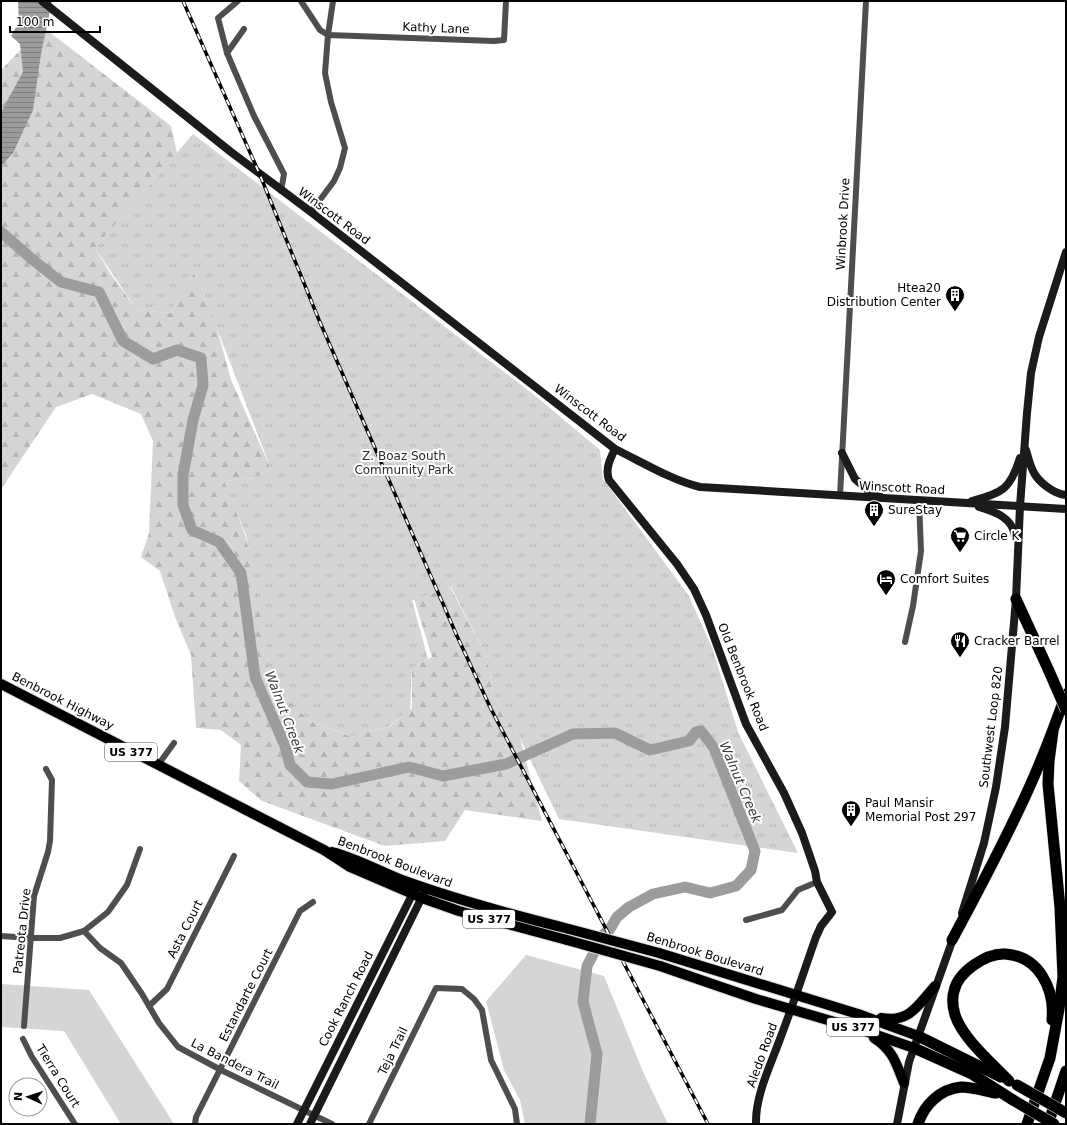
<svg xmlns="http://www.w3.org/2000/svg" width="1067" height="1125" viewBox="0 0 1067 1125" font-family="'DejaVu Sans',sans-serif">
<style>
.green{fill:#d5d5d5}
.forest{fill:url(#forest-firs)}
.park{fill:url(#park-tufts)}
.water{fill:url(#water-rules)}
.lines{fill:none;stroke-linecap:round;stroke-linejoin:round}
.river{stroke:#9c9c9c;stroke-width:11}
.primary-casing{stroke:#dbdbdb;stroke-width:12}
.highway-casing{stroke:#dbdbdb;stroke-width:12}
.street{stroke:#4e4e4e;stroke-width:6}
.secondary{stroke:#1b1b1b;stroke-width:8}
.primary{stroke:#000;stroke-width:10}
.highway{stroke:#000;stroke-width:11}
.rail-casing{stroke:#000;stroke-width:3.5}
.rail{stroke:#fff;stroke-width:2;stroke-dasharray:6;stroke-linecap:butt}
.primary-bridge-casing{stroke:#dbdbdb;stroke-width:12;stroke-linecap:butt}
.highway-bridge-casing{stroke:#dbdbdb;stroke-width:12;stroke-linecap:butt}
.primary-bridge{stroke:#000;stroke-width:10}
.highway-bridge{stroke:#000;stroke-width:11}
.labels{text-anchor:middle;stroke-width:4;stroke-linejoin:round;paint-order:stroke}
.shield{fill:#fff;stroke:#4c4c4c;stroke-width:1}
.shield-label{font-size:11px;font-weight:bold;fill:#000}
.street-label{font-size:12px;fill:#000;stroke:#fff}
.poi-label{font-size:12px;fill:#000;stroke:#fff;text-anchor:start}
.park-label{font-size:12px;fill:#2c2c2c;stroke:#fff}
.water-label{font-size:13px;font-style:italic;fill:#3d3d3d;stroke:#fff}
</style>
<defs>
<pattern id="forest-firs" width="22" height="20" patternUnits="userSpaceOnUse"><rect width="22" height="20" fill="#d5d5d5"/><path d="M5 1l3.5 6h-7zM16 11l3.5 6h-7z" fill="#b5b5b5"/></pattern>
<pattern id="park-tufts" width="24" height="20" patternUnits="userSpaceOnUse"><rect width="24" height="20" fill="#d5d5d5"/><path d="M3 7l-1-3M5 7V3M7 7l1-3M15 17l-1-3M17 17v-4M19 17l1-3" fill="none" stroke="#b5b5b5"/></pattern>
<pattern id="water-rules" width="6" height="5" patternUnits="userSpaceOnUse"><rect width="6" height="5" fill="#9c9c9c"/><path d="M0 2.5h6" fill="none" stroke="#7d7d7d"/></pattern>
</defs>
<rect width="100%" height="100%" fill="#fff"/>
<!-- green -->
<g class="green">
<polygon points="526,955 604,976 644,1074 668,1124 525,1124 520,1100 504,1070 486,1001"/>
<polygon points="1,984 89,990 174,1124 121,1124 64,1031 1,1027"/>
</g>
<!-- forest -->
<polygon class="forest" points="43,27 171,126 177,153 95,248 110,273 137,310 170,313 195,271 216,325 231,380 271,469 253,478 225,481 245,535 255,573 271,683 310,721 350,736 389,727 412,708 412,668 432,657 414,599 450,587 486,655 494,695 520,738 542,821 465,810 445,841 385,846 262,801 239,781 241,745 221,730 196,728 191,655 175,617 160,571 141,557 149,533 153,441 141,414 92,394 56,407 1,489 1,70"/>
<!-- park -->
<polygon class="park" points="193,134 533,394 600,450 603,479 689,596 713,650 738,732 798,853 559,819 520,738 494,695 486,655 451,587 412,600 428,659 412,668 410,710 388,727 351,736 310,721 271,683 260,609 246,535 224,481 253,478 271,469 195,271 170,313 137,310 95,248"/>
<!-- water -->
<polygon class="water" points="18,1 52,1 41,54 33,110 13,153 1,166 1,112 23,72 20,44 11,36 19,22"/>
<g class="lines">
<!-- river -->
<polyline class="river" points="1,232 33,260 61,282 99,292 123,341 153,359 177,350 201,358 203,385 193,420 183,475 183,505 192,530 219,542 241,573 255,677 285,746 290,765 307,782 332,784 409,767 443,776 506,764 573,734 615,733 650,750 689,741 696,732 701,731 714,748 755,851 751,870 736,886 710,893 685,887 653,894 629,907 617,917 610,929 604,934 587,966 583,1002 597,1054 590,1124"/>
<!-- primary casing -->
<g class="primary-casing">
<g id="primary">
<polyline points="1,684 324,850 350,867 422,898 459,911 567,940"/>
<path d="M332 852C357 858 378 871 402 880 457 900 513 915 569 929"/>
<polyline points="659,953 858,1014 918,1036"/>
<polyline points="660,966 756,999 862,1030 914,1048"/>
<path d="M881 1018C910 1023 918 1005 935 986"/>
<path d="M874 1038C893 1050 896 1063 904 1083"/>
</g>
</g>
<!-- highway casing -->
<g class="highway-casing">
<g id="highway">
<polyline points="1016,599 1049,671"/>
<path d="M952 940C979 890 1006 839 1029 788 1043 757 1055 725 1066 694"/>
<polyline points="918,1036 1001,1077"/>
<polyline points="914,1048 972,1074 1013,1100"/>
<path d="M1009 1081C992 1063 963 1039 955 1015 953 1008 952 998 954 991 958 972 986 953 1005 954 1039 956 1055 989 1052 1020"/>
<path d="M918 1124C924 1105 940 1089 961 1087 972 1087 985 1091 996 1093"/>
<polyline points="1027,1124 1050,1058 1059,1009 1063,977 1060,907 1048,784 1049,761 1053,731"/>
<polyline points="1048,1124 1066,1071"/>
</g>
</g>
<!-- street -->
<g class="street">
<polyline points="301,1 320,30 328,35 494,41 504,40 506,1"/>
<polyline points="244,29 227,53 254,116 284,174 281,191"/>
<polyline points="227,53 218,18 238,1"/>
<polyline points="311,212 334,181 340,168 345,148 331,102 325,73 328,35 333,1"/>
<polyline points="840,496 866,1"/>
<polyline points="905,642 913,606 921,551 919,501"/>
<polyline points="158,765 174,743"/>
<polyline points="746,920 782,910 798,890 817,882"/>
<polyline points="84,931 100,948 121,963 142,994 159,1023 178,1047 221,1070 332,1124"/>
<polyline points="1,936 31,938 60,938 84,931 108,912 127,885 140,849"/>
<polyline points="149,1006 167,989 234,856"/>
<polyline points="24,1026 34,896 48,852 50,841 52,780 46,769"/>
<polyline points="23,1039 32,1057 75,1124"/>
<polyline points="195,1124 196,1117 300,911 313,902"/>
<polyline points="369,1124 436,988 462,989 474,999 482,1010 491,1060 515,1109 517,1124"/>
</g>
<!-- secondary -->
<g class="secondary">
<path d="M42 1 231 152 311 212 615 449C640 461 673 481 700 487L1066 509"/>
<path d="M615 449C610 459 605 469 609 480L677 564 694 589 706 615 746 724 784 793 802 833 815 871 817 882 832 912 821 926 816 937C804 971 793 1005 780 1039 771 1064 755 1096 756 1124"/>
<path d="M1026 450C1028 457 1030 465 1033 471 1038 482 1054 494 1066 495"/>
<polyline points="842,453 855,479 869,491 881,497"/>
<path d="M972 501C1003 492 1010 490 1020 458"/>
<path d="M979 507C996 512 1013 518 1015 537"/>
<polyline points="962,913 984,843 996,787 1005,727 1016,599 1020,506 1027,413 1031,373 1039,337 1066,252"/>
<polyline points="297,1124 415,889"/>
<polyline points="310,1124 424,893"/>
<polyline points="897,1124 909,1062 954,936"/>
</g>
<!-- primary -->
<use href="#primary" class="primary"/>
<!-- highway -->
<use href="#highway" class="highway"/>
<!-- rail casing -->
<g class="rail-casing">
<polyline id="rail" points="183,1 260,175 319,320 457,636 491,709 708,1124"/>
</g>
<!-- rail -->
<use href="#rail" class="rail"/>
<!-- primary-bridge casing -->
<g class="primary-bridge-casing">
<g id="primary-bridge">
<polyline points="569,929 659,953"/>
<polyline points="567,940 660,966"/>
</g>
</g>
<!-- highway-bridge casing -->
<g class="highway-bridge-casing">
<g id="highway-bridge">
<polyline points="1049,671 1066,710"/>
<polyline points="1017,1085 1066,1113"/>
<polyline points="1013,1100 1054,1124"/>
</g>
</g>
<!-- primary-bridge -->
<use href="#primary-bridge" class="primary-bridge"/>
<!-- highway-bridge -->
<use href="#highway-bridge" class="highway-bridge"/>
</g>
<!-- icons -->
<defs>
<g id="building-pin" transform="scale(1)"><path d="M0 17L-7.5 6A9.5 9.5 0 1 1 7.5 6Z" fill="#000" stroke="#fff"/><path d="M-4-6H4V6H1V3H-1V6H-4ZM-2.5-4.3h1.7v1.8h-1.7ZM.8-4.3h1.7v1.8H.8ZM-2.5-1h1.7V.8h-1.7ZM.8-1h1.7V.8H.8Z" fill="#fff"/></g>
<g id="supermarket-pin" transform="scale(1)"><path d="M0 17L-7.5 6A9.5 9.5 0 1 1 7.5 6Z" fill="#000" stroke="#fff"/><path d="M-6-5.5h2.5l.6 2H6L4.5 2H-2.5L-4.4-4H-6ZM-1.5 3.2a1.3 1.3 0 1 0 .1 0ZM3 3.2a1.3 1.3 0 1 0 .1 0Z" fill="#fff"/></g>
<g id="hotel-pin" transform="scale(1)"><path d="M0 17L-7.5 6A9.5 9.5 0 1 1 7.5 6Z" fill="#000" stroke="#fff"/><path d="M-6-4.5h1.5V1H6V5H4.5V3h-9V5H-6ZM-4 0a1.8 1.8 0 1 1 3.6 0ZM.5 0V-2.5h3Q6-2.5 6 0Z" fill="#fff"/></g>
<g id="restaurant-pin" transform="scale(1)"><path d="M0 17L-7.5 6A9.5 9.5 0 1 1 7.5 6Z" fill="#000" stroke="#fff"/><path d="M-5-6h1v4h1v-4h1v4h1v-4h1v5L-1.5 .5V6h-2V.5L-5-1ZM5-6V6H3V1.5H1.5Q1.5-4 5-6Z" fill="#fff"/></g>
</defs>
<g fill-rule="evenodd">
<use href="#building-pin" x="955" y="295"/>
<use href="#building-pin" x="874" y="510"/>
<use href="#supermarket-pin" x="960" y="536"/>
<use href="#hotel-pin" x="886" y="579"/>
<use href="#restaurant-pin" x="960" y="641"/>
<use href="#building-pin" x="851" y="810"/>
</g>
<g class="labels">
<!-- shield labels -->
<g class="shield">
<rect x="105" y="743" width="52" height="18" rx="3"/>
<rect x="463" y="910" width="52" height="18" rx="3"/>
<rect x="827" y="1018" width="52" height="18" rx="3"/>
</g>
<g class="shield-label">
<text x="131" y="756">US 377</text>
<text x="489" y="923">US 377</text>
<text x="853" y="1031">US 377</text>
</g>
<!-- street labels -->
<g class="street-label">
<text transform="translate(436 28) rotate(2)" y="4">Kathy Lane</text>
<text transform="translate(334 216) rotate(37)" y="4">Winscott Road</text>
<text transform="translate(843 224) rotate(-87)" y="4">Winbrook Drive</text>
<text transform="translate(590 413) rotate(37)" y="4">Winscott Road</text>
<text transform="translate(902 488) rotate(3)" y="4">Winscott Road</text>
<text transform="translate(743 677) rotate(68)" y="4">Old Benbrook Road</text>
<text transform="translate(63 701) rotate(27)" y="4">Benbrook Highway</text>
<text transform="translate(991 727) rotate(-83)" y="4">Southwest Loop 820</text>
<text transform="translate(395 862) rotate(21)" y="4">Benbrook Boulevard</text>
<text transform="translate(185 929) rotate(-63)" y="4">Asta Court</text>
<text transform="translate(22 931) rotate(-84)" y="4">Patreota Drive</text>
<text transform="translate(705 954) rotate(17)" y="4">Benbrook Boulevard</text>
<text transform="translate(246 995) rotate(-63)" y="4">Estandarte Court</text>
<text transform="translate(346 999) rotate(-63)" y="4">Cook Ranch Road</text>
<text transform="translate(393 1051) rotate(-64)" y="4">Teja Trail</text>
<text transform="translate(762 1055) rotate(-70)" y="4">Aledo Road</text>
<text transform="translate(235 1064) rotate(27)" y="4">La Bandera Trail</text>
<text transform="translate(58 1076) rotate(58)" y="4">Tierra Court</text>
</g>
<!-- poi labels -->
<g class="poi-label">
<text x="941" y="292" text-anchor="end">Htea20<tspan x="941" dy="14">Distribution Center</tspan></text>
<text x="888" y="514">SureStay</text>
<text x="974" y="540">Circle K</text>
<text x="900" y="583">Comfort Suites</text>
<text x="974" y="645">Cracker Barrel</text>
<text x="865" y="807">Paul Mansir<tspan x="865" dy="14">Memorial Post 297</tspan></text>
</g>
<!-- park labels -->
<g class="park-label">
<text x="404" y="460">Z. Boaz South<tspan x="404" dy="14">Community Park</tspan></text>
</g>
<!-- water labels -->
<g class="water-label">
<text transform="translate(285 712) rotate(69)" y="5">Walnut Creek</text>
<text transform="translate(741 782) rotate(67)" y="5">Walnut Creek</text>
</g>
</g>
<!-- border -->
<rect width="1067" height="1125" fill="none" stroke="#000000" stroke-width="4"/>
<!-- north arrow -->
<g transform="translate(28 1097) rotate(273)"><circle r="19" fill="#ffffff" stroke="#999999"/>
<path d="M0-3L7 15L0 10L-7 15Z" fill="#000000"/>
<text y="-6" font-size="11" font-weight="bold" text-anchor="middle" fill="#000000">N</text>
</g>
<!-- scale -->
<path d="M10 26v6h90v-6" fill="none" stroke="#000000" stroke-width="2"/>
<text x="16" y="26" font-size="12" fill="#000000" stroke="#ffffff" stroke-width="3" paint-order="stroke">100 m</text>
</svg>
